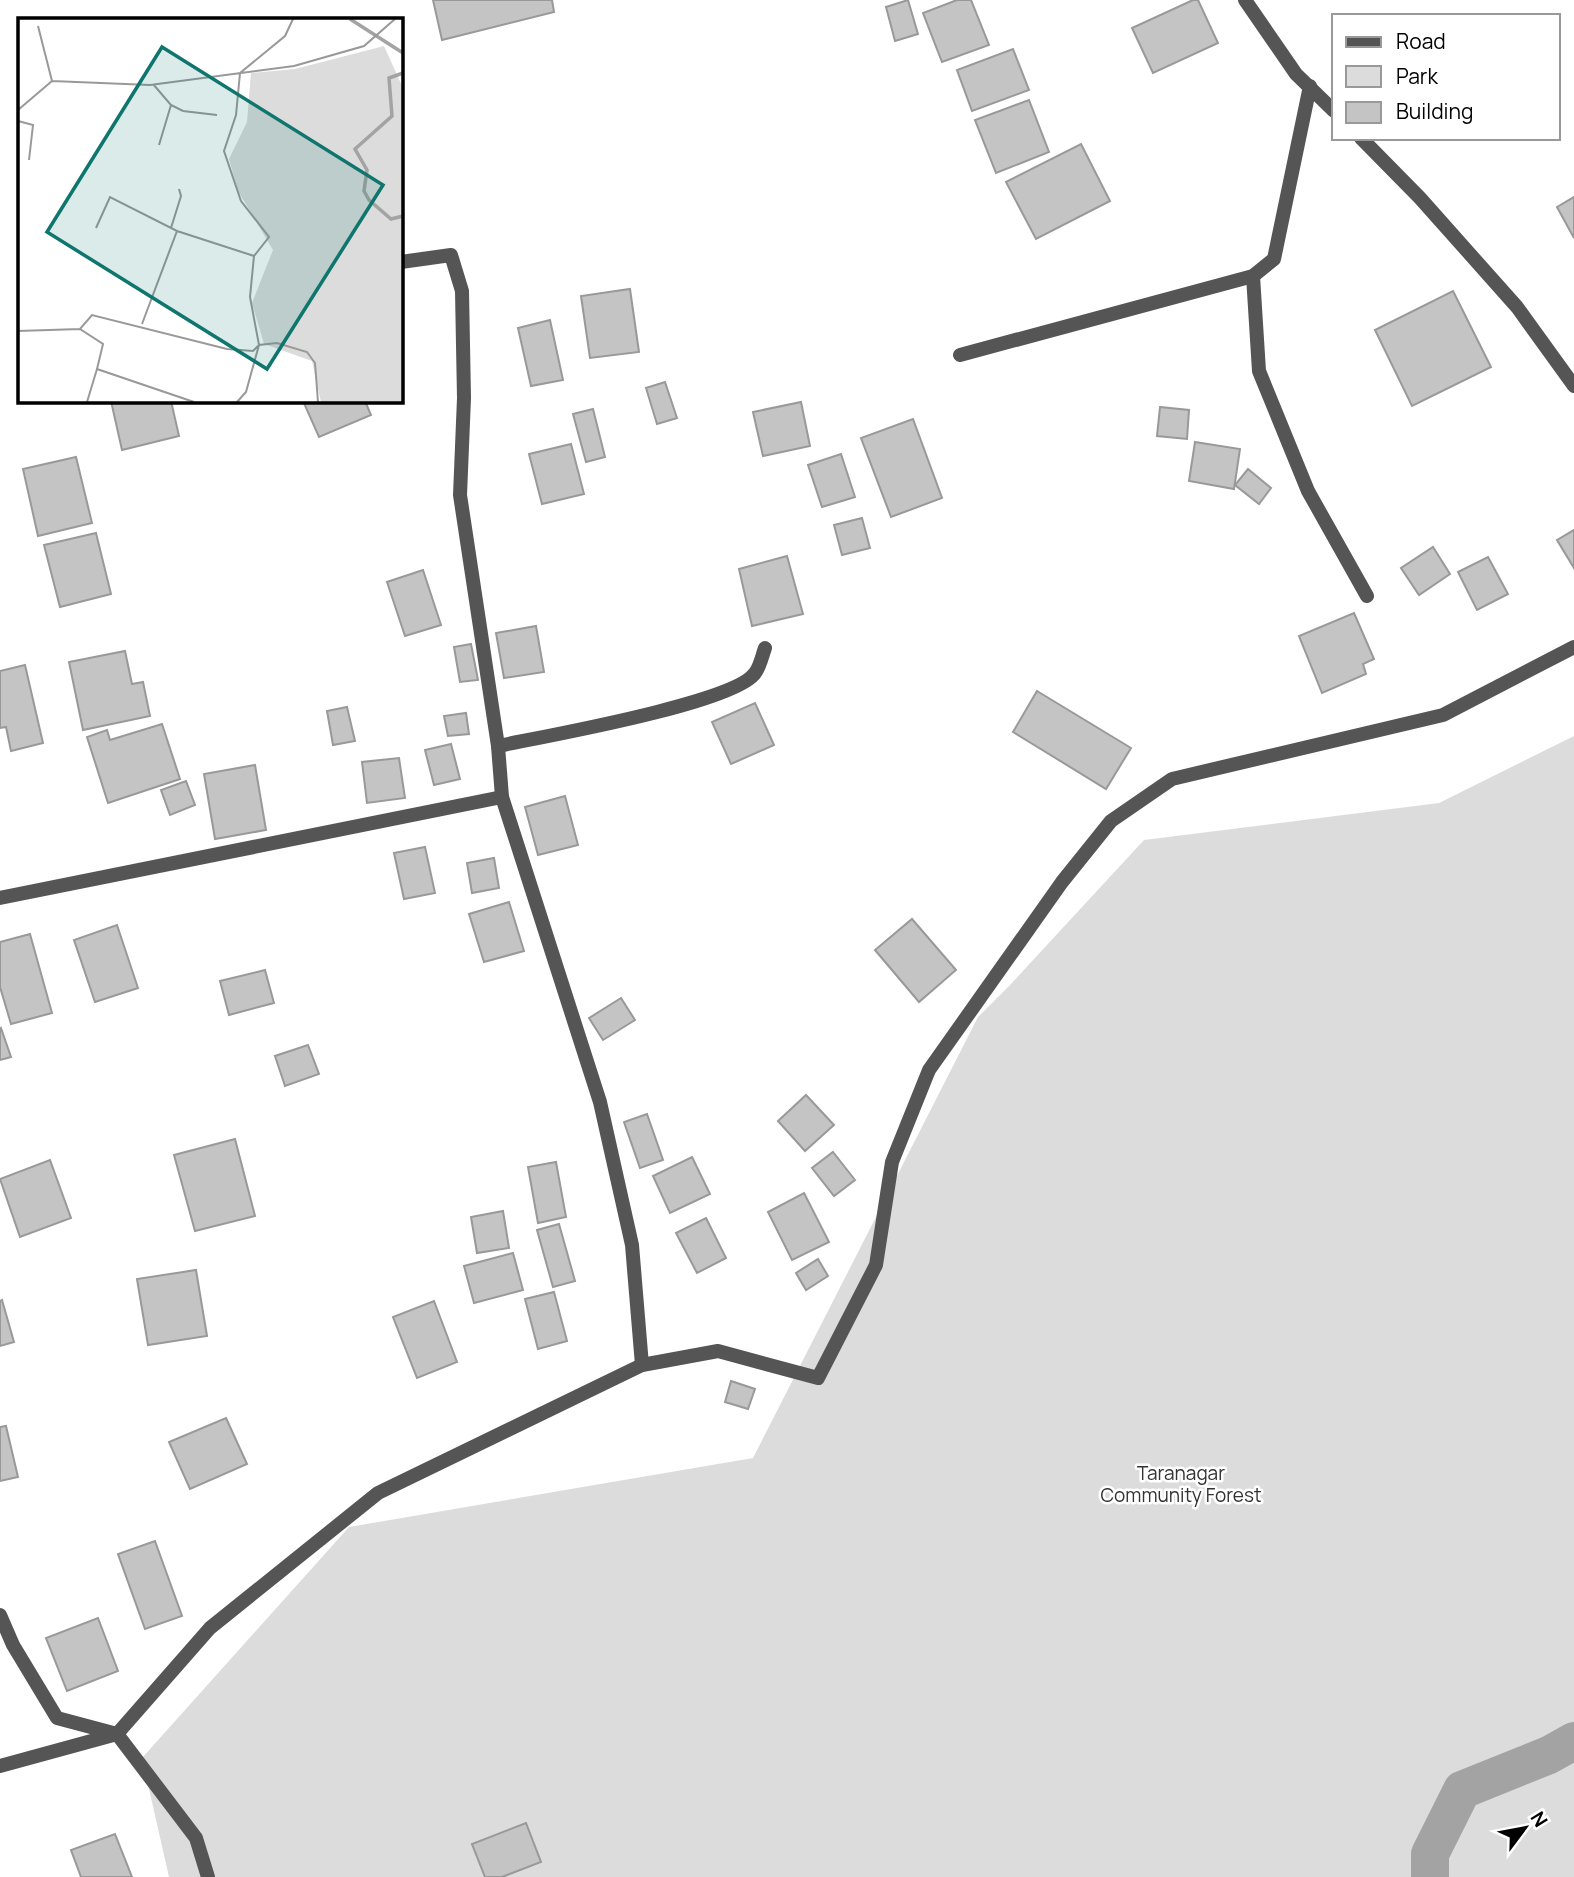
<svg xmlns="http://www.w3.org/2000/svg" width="1574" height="1877" viewBox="0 0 1574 1877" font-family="Manrope,sans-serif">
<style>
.green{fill:#dcdcdc}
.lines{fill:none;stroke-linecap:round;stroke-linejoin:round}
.canal{stroke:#a3a3a3;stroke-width:38}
.building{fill:#c4c4c4;stroke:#999;stroke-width:2}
.minor{stroke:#555;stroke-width:14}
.labels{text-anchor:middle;stroke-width:5;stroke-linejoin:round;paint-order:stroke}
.park-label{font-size:19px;fill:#333;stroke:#fff}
.inset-river{fill:none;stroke:#a3a3a3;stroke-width:3.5}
.inset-road{fill:none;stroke:#999;stroke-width:2}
.view{fill:#0f766e;fill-opacity:0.15;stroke:#0f766e;stroke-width:3.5}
.inset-edge{fill:none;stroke:#000;stroke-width:3.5}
</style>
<rect width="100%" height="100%" fill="#fff"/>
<!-- green -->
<polygon class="green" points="1574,736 1574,1877 169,1877 142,1758 349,1527 753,1458 978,1017 1011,984 1144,840 1439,803"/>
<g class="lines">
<!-- canal -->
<polyline class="canal" points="1430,1877 1430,1854 1462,1790 1549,1755 1574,1741"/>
</g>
<!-- building -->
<g class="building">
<polygon points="433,0 552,0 554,12 442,40"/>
<polygon points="908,0 918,34 895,41 886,7"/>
<polygon points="957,0 971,0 989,45 942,62 923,13"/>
<polygon points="1193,0 1198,0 1218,43 1153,73 1132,28"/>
<polygon points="1013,49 1029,90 972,111 957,70"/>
<polygon points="1029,100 1049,152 996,173 975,120"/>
<polygon points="1081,144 1110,201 1036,239 1006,182"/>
<polygon points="1574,197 1574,238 1557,207"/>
<polygon points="630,289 639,352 590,358 581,296"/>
<polygon points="1453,291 1491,367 1412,406 1375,330"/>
<polygon points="550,320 563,380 531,386 518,328"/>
<polygon points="665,382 677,418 657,424 646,388"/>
<polygon points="111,401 171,401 179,436 122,450"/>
<polygon points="303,401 365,401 371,415 319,437"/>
<polygon points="801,402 810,446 763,456 753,412"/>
<polygon points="1160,407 1189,410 1187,439 1157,436"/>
<polygon points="593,409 605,457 586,462 573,414"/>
<polygon points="913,419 942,498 891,517 861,438"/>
<polygon points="1195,442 1240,449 1234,489 1189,481"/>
<polygon points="571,444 584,494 542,504 529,454"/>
<polygon points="841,454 855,497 822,507 808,465"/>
<polygon points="76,457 92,523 38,536 23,469"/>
<polygon points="1248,469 1271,488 1259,504 1235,485"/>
<polygon points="862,518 870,548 842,555 834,525"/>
<polygon points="1574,530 1574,568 1557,540"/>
<polygon points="96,533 111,594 60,607 44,545"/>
<polygon points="1433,547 1450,574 1419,595 1401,568"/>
<polygon points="787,556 803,614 752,626 739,569"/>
<polygon points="1488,557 1508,594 1477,610 1458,572"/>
<polygon points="423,570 441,625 405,636 387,582"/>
<polygon points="1354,613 1374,659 1363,664 1366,674 1322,693 1299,636"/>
<polygon points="536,626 544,672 504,678 496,633"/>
<polygon points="471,644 478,680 460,682 454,647"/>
<polygon points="125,651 132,684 143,682 150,716 83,730 69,662"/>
<polygon points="25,665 43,743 11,751 6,727 0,728 0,671"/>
<polygon points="1037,691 1131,748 1106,789 1013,732"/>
<polygon points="755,703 774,745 731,764 712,722"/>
<polygon points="347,707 355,741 333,745 327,711"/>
<polygon points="466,713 469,734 448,736 444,716"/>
<polygon points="162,724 180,779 108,803 87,737 107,730 110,740"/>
<polygon points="451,744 460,779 434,785 425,750"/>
<polygon points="399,758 405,798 367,803 362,762"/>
<polygon points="255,765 266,830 215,839 204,774"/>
<polygon points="186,781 195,805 170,815 161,790"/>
<polygon points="565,796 578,845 538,855 525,807"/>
<polygon points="425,847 435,893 404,899 394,853"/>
<polygon points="494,858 499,888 472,893 467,863"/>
<polygon points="509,902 524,951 484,962 469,914"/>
<polygon points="912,919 956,970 919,1002 875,950"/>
<polygon points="117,925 138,988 95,1002 74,940"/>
<polygon points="30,934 52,1013 11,1024 0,987 0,942"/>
<polygon points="265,970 274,1003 229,1015 220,981"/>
<polygon points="621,998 635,1020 603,1040 589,1018"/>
<polygon points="1,1028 11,1057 0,1060 0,1029"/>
<polygon points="308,1045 319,1074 285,1086 275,1056"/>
<polygon points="806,1095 834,1125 805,1151 778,1121"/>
<polygon points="647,1114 663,1160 640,1168 624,1122"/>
<polygon points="235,1139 255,1216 195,1231 174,1155"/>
<polygon points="833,1152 855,1180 834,1196 812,1168"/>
<polygon points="692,1157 710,1194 670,1213 653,1176"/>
<polygon points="50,1160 71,1218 20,1237 0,1179"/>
<polygon points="556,1162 566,1217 538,1223 528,1167"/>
<polygon points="804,1193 829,1242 792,1260 768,1212"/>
<polygon points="503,1211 509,1248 477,1253 471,1217"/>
<polygon points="706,1218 726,1258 697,1273 676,1233"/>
<polygon points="559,1224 575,1281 553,1287 537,1230"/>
<polygon points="513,1253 523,1290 474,1303 464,1266"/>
<polygon points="818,1259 828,1276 806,1290 796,1273"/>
<polygon points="196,1270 207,1336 148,1345 137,1279"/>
<polygon points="554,1292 567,1341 538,1349 525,1299"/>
<polygon points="2,1300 14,1342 0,1346 0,1301"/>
<polygon points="434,1301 457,1362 417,1378 393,1317"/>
<polygon points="731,1381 755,1389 748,1409 725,1402"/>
<polygon points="226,1418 247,1464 190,1489 169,1442"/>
<polygon points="6,1426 18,1477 0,1481 0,1427"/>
<polygon points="155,1541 182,1616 145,1629 118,1554"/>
<polygon points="98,1618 118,1671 67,1691 46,1638"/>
<polygon points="526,1823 541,1862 502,1877 485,1877 472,1844"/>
<polygon points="115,1834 132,1877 81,1877 71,1850"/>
</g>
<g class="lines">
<!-- minor -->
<g class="minor">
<polyline points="1245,0 1296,74 1334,111"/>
<polyline points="1361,138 1420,198 1517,307 1574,386"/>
<polyline points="401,262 451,255 462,291 464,398 460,495 498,746 502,797 600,1102 632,1245 642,1365"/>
<polyline points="1253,276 1259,371 1308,491 1367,596"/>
<polyline points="960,355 1253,276 1274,259 1310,86"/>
<path d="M498 746C541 737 735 703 755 673 760 667 762 656 765 648"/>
<polyline points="0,898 502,797"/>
<polyline points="0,1615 13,1645 57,1718 117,1734 196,1838 208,1877"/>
<polyline points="0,1766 117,1734 210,1628 378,1493 642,1365 718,1351 818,1378 876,1265 892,1162 929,1070 1062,882 1111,821 1172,779 1443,715 1574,647"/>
</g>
</g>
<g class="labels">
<!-- park labels -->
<g class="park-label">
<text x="1181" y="1480">Taranagar<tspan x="1181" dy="22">Community Forest</tspan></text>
</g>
</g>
<!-- overview -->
<g transform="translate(18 18)">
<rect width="385" height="385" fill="#fff"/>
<path d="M366 28 385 70V384H303L294 343 246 326 234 285 255 232 220 173 211 141 229 104 233 55 277 51Z" fill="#dcdcdc"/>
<path class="inset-river" d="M332 1 385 35M385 55 371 60 374 98 337 131 349 152 346 173 351 182 373 201 385 198"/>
<path class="inset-road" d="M20 8 34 63M135 66 153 87 141 127M153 87 165 93 199 97M0 92 34 63 132 67 276 48 346 28 377 1M0 103 15 107 11 142M78 210 92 179 159 213 236 238M153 210 163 178 161 171M124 306 159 213M62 311 85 326 79 351 176 384M0 313 62 311 74 297 209 331 235 333 241 327 259 325 289 334 297 345 300 384M69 384 79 351M219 384 228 374 241 327 232 279 236 238 251 219 223 183 206 133 218 97 222 55 267 18 275 1"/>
<path class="view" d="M144 29 365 167 249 351 29 214Z"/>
<rect width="385" height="385" class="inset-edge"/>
</g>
<!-- legend -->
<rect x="1332" y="14" width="228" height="126" fill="#ffffff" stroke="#999999" stroke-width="2"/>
<rect x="1346" y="37" width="35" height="10" fill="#555555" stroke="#999999" stroke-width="2"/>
<text x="1396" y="49" font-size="21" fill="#000000">Road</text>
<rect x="1346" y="66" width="35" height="21" fill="#dcdcdc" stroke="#999999" stroke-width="2"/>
<text x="1396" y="84" font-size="21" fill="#000000">Park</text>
<rect x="1346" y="102" width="35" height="21" fill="#c4c4c4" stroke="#999999" stroke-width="2"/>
<text x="1396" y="119" font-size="21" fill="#000000">Building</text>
<!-- north arrow -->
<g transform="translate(1525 1828) rotate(58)" stroke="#ffffff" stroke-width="5" paint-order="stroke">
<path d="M0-5L12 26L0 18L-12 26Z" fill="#000000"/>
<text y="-10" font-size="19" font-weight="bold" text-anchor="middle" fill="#000000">N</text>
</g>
</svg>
